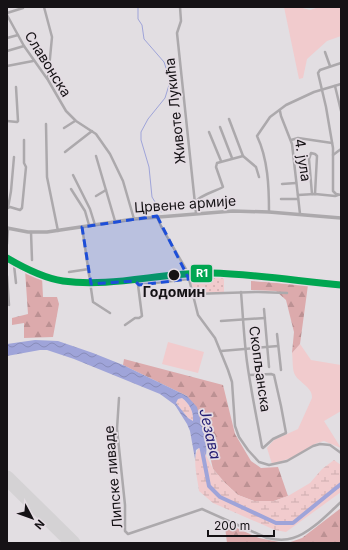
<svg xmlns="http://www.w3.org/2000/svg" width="348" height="550" viewBox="0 0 348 550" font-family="Inter,sans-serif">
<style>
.grass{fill:#f1cbcd}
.forest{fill:url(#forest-firs)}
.wetland{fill:url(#wetland-marsh)}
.park{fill:url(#park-dots)}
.water{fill:url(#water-waves);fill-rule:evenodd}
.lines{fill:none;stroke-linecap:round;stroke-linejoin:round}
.stream{stroke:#9fa4d9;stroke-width:1}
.river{stroke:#9fa4d9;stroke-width:4}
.runway{stroke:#d4d2d4;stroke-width:15}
.minor{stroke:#aca9ac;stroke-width:2.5}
.secondary{stroke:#aca9ac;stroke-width:3.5}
.rail-1-casing{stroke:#e4dce3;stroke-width:10}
.rail-1{stroke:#00a651;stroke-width:7}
.marked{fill:#1d4ed8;fill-opacity:0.2;stroke:#1d4ed8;stroke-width:3;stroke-dasharray:8 5;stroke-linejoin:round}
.stop-dot{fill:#151215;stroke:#e4dce3;stroke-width:1.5}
.labels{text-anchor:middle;stroke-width:3.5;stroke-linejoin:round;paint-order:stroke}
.street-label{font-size:14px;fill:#151215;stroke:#e4dce3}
.stop-label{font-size:14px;font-weight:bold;fill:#151215;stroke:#e4dce3}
.water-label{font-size:15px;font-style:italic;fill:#241d73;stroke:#e4dce3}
.line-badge{stroke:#e4dce3;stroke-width:1.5}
.badge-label{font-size:11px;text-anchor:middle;font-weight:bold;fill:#fff}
</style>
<defs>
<pattern id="forest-firs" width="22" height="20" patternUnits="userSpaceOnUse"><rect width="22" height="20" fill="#dcaaac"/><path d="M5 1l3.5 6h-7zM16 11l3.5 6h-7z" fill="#bc9193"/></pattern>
<pattern id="wetland-marsh" width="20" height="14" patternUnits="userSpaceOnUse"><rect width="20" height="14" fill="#f1cbcd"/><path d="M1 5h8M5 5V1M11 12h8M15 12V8" fill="none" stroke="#ceadaf"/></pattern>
<pattern id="park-dots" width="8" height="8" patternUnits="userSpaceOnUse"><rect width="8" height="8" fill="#f1cbcd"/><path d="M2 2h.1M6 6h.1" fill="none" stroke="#ceadaf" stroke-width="1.8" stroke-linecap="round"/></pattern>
<pattern id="water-waves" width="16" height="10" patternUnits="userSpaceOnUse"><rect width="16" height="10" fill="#9fa4d9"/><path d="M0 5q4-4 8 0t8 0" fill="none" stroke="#888cb9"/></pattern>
</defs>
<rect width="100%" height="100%" fill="#e2dee2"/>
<!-- grass -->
<g class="grass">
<polygon points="284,7 299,7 310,10 319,7 341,7 341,36 327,41 307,59 303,78 299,79"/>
<polygon points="168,342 204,352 198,373 162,364"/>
<path d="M300 344 311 360 341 365V411L324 421 341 448 324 441 317 443 291 458 272 464 267 448 274 440 298 429 312 398C313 388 300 383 295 375 292 370 293 359 292 353Z"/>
</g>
<!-- forest -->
<g class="forest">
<polygon points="25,270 42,277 43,297 57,297 59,304 53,337 24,338 24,323 12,325 12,318 28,314"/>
<polygon points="251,281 308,285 300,344 292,353 294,332 286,300 276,291 251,290"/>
<polygon points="124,359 223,385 235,434 251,461 261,468 278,467 288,496 274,501 254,501 238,495 225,483 213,469 204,431 187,396 123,365"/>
<polygon points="341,508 341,543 288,543 302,538"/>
<polygon points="230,525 259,538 284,543 227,543 225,527"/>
</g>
<!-- wetland -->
<g class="wetland">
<path d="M182 398C189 403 194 412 193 421L188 418 176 403 178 399Z"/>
<path d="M199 448 203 449 213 469 225 483 238 495 254 501H274L288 496 310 483 322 469 334 460 341 465V492L286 532 275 530 213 503 199 491C198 480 191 456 199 448Z"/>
</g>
<!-- park -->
<polygon class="park" points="189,275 224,275 224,292 196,293 194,291"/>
<!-- water -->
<path class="water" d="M35 340 58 341 93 353 123 365 187 396 197 407 207 444 206 456 203 449 199 448 196 450 195 459 190 431 187 424 175 405 160 394 74 359 47 350H40L7 356V344ZM182 398C189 403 194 412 193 421L188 418 176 403 178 399Z"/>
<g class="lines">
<!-- stream -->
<polyline class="stream" points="138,7 138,19 142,25 144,39 164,62 169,77 169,85 165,98 148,119 141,132 141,140 149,167 152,197 161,212"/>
<!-- river -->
<polyline class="river" points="201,445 209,486 220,497 276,523 293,523 341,484"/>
<!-- runway -->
<polyline class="runway" points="7,478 73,543"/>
<!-- minor -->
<g class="minor">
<polyline points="44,7 52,37 48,79"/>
<polyline points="180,7 181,21 177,33 196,213"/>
<polyline points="7,13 23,8"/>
<polyline points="7,15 24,46 48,80 66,111 76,121 96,134 110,154 123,181 134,219"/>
<polyline points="7,38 18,35"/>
<polyline points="7,51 24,46"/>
<polyline points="325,52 330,66"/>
<polyline points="341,63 320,70 318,73 326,107 333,148 333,191 336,194 341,195"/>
<polyline points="7,66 33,61"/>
<polyline points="335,86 341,111"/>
<polyline points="280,111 281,116 292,144 300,214"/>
<polyline points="229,119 243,156 256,167 259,177"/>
<polyline points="7,121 17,122 18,121 16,87"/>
<polyline points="46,124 47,177 58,231"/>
<polyline points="220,127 232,158"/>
<polyline points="64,128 75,121"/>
<polyline points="209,132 221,161"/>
<polyline points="291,140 298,138 332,143"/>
<polyline points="65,152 92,131"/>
<polyline points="333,155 341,149"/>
<polyline points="96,156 115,221"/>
<polyline points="73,175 90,209 95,225"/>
<polyline points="282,184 296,183"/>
<polyline points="71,189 85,211 89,225"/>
<polyline points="312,194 309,159 311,153 315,154 317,156 315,194"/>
<polyline points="298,195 315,194 335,196 338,195"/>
<polyline points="96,196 106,190"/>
<polyline points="281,199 298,199"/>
<path d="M195 202C202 194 214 192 223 187L216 167 217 163 243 156"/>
<polyline points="7,208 10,207 20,210 22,208 26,167 24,163 24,140"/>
<polyline points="8,208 11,191 14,157"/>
<path d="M269 212C269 187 268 159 257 136L270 117 286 105 314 92 341 84"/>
<polyline points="157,217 161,226 187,271 198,315 215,338 228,370 232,382 235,426 239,437 248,450 259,462 269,465 287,461 313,446 320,444 330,445 341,453"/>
<polyline points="82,227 93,302 110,313"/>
<polyline points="31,232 32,260"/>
<polyline points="7,244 8,228"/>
<polyline points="7,260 14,265 16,283"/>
<polyline points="69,272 89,269"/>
<polyline points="7,276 9,305"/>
<path d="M53 281C80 286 107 283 136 281L139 285 189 279"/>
<path d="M241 292C243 316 244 339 247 362 251 391 257 419 262 447L263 448 273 439 286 433 281 406 274 375 271 374 249 375"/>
<polyline points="193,294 258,292 287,293"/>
<polyline points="264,309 269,367"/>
<polyline points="221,321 265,318"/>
<polyline points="125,325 135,318 139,318 142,316 138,285"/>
<polyline points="277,334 281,370"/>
<polyline points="221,351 278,346"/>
<path d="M119 398 117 429 125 505V531L128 534 202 509 267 538C276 540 284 541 293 538 309 534 329 513 341 502"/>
</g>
<!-- secondary -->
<polyline class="secondary" points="7,228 28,232 47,232 134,219 233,211 269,212 341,218"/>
<!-- rail-1 casing -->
<g class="rail-1-casing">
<path id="rail-1" d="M7 258C24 268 43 278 63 281 112 288 162 272 211 273 254 274 298 281 341 285"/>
</g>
<!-- rail-1 -->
<use href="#rail-1" class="rail-1"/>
</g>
<!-- marked area -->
<path class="marked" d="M157 216 189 279 139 285 135 281 91 284 82 227Z"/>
<!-- markers -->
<circle class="stop-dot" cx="174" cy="275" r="6"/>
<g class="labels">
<!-- street labels -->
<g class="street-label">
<text transform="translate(48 64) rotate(58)" y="5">Славонска</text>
<text transform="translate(175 111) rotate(-96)" y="5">Животе Лукића</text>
<text transform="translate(303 160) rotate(81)" y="5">4. јула</text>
<text transform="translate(185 204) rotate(-4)" y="5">Црвене армије</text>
<text transform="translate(260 369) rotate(82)" y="5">Скопљанска</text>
<text transform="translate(113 477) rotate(-95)" y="5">Липске ливаде</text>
</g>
<!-- stop labels -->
<g class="stop-label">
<text x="174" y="297">Годомин</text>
</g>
<!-- water labels -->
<g class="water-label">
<text transform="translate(210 434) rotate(77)" y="5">Језава</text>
</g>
</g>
<rect class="line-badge" x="190" y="264" width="23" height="19" rx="4" fill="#00a651"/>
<g class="badge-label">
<text x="202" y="277">R1</text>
</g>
<!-- border -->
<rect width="348" height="550" fill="none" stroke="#151215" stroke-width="16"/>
<!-- north arrow -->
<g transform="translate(32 518) rotate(131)" stroke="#e4dce3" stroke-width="3" paint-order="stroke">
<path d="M0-3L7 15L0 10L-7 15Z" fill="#151215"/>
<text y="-6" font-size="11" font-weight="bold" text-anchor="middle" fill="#151215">N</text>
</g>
<!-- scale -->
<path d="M208 530v6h66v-6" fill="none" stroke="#151215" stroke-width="2"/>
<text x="214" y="530" font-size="12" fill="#151215" stroke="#e4dce3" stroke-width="3" paint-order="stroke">200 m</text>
</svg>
